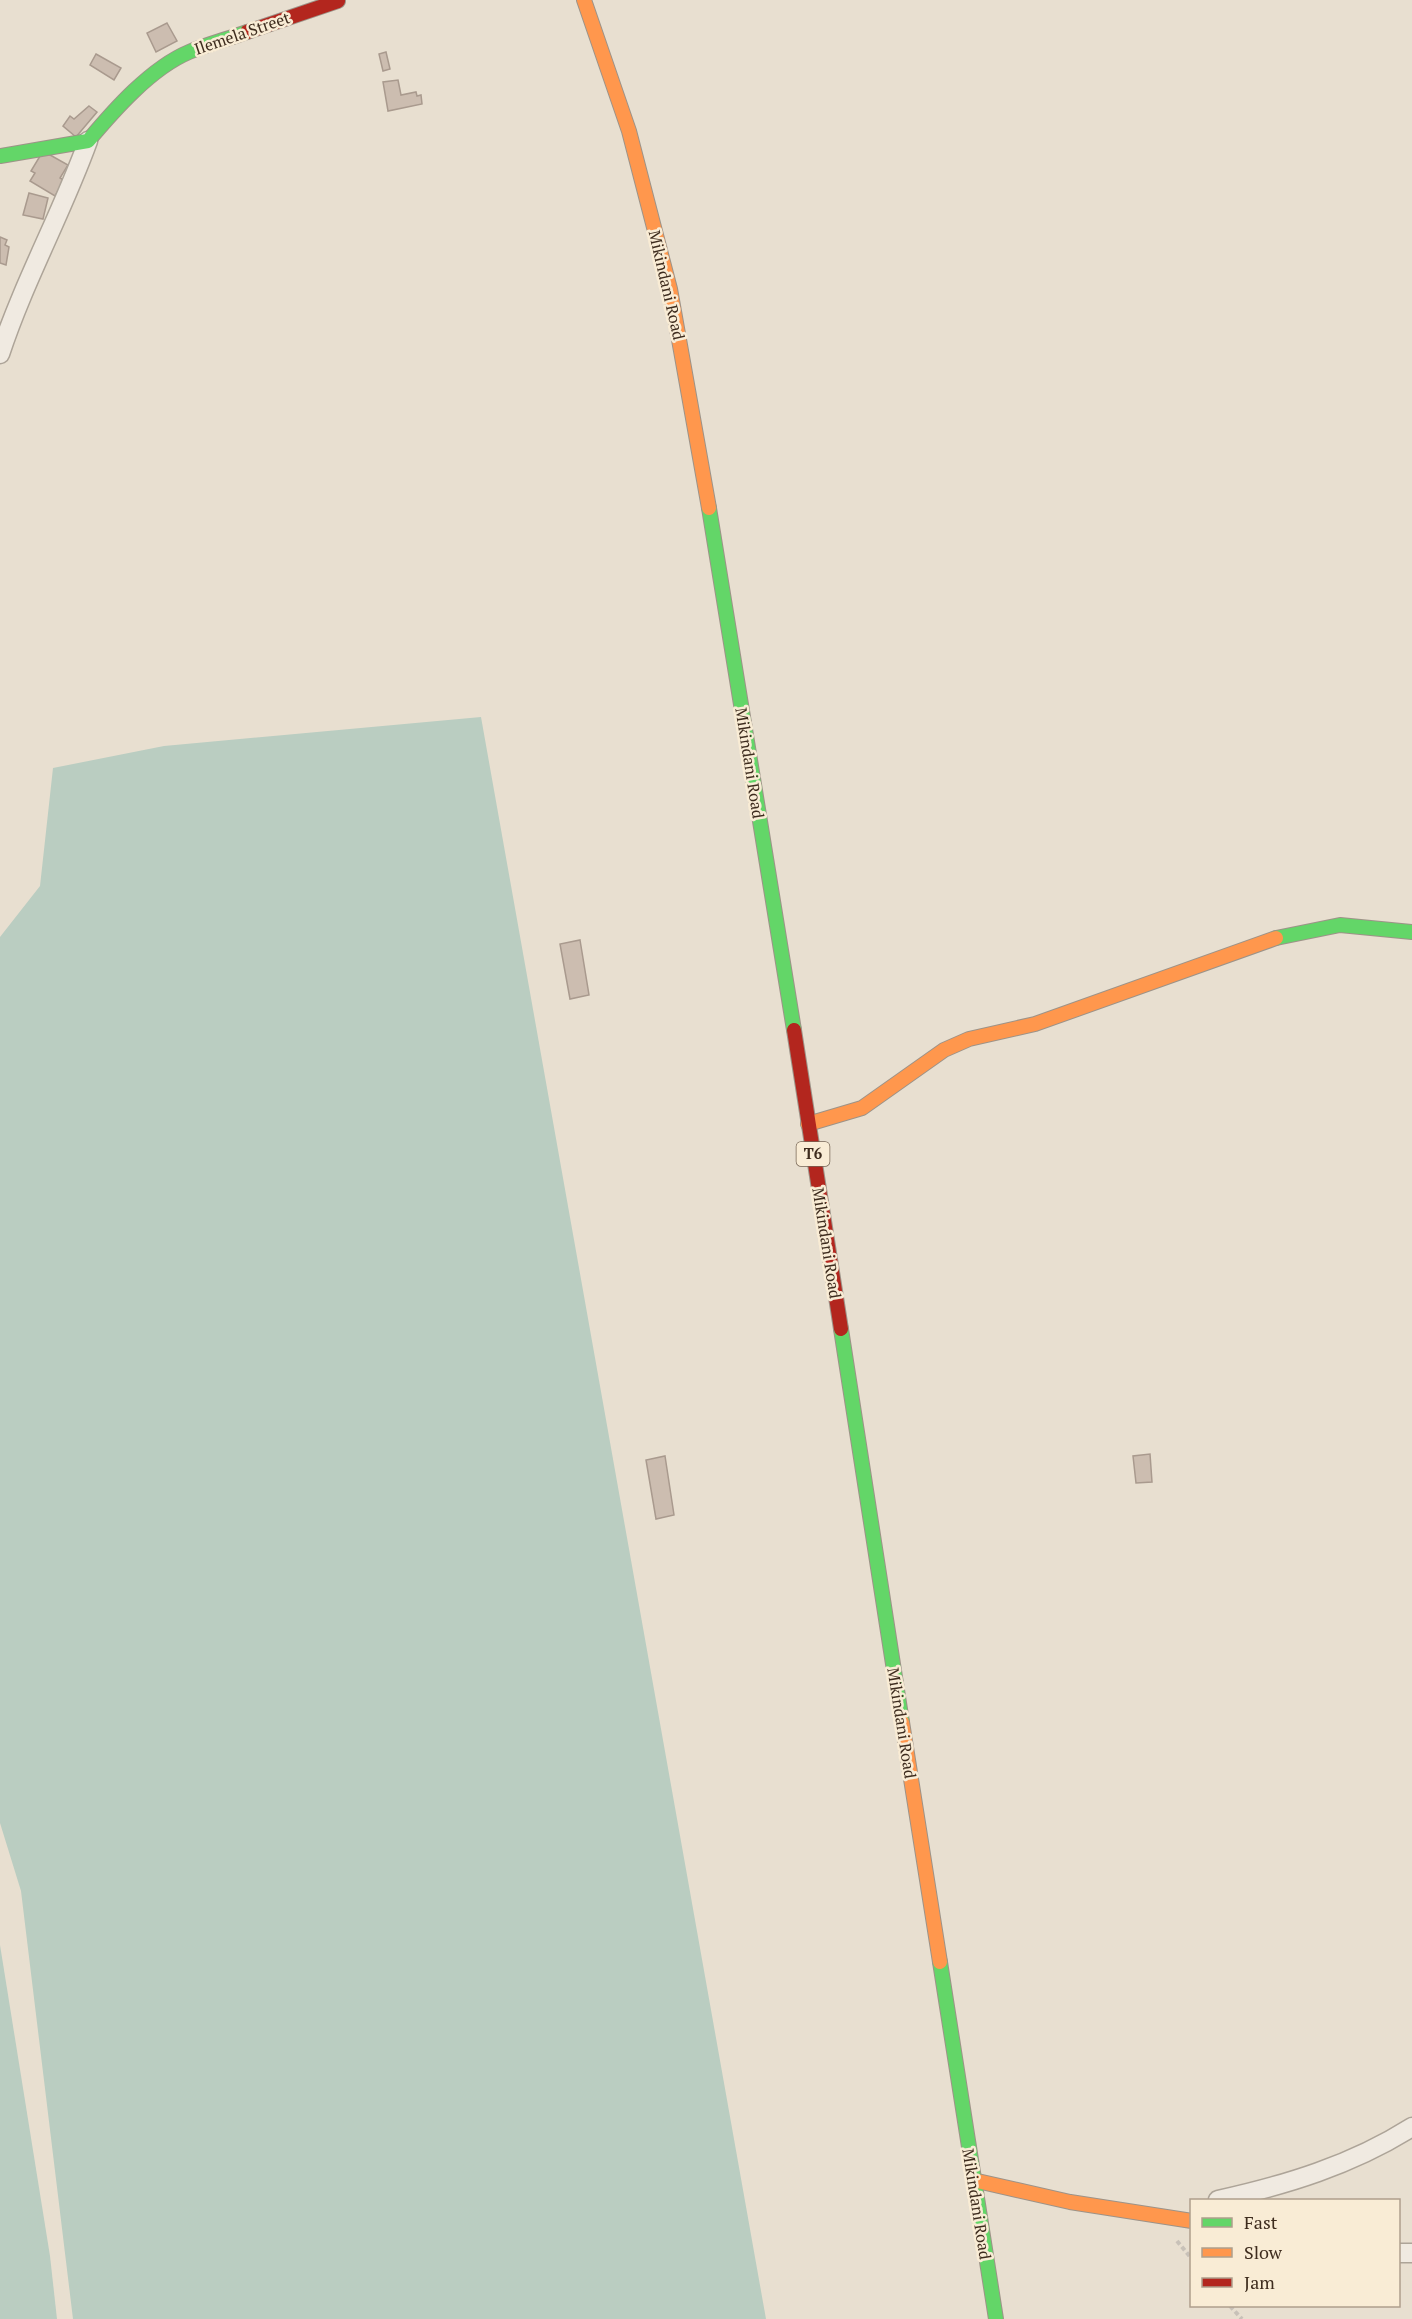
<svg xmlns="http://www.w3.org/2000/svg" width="1412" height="2319" viewBox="0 0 1412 2319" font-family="'PT Serif',serif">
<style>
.water{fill:#bacdc1}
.building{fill:#ccbdb0;stroke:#a99a8e;stroke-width:1.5}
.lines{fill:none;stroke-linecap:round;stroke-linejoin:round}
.street-casing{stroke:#ada498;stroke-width:21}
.fast-casing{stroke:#9d9388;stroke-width:16}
.slow-casing{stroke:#9d9388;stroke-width:16}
.jam-casing{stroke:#9d9388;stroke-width:16}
.path{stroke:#c8c1b8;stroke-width:4;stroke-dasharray:4.5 3;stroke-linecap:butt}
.street{stroke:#f0eae1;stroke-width:18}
.fast{stroke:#63d668;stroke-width:14}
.slow{stroke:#ff974d;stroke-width:14}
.jam{stroke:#b3261e;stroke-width:14}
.labels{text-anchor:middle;stroke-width:5;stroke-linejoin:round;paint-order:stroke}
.shield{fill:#f9ecd5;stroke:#766655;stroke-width:1.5}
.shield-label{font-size:15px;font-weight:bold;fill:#3e2c1e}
.street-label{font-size:16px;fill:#3e2c1e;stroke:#f9ecd5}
</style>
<rect width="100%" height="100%" fill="#e8dfd0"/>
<!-- water -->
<g class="water">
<polygon points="481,717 766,2319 73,2319 21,1891 0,1823 0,937 40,886 53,768 164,746"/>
<polygon points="0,1945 50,2256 57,2319 0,2319"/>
</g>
<!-- building -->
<g class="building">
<polygon points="167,23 177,41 156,52 147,33"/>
<polygon points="386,52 390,69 383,71 379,54"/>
<polygon points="96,54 121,68 114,80 90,65"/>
<polygon points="398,80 401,95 416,92 417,96 421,95 422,104 388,111 383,82"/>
<polygon points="89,106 97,112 76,137 63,126 70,116 74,119"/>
<polygon points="43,151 68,165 60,178 67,182 61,193 58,191 55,196 30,181 35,173 31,171"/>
<polygon points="29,193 48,198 43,219 23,215"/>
<polygon points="0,237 7,240 5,245 9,247 6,265 0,263"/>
<polygon points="580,940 589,995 570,999 560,944"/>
<polygon points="1150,1454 1152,1482 1136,1483 1133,1456"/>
<polygon points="665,1456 674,1515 656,1519 646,1460"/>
</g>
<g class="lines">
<!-- street casing -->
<g class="street-casing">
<g id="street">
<path d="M0 354C24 281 62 213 88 141"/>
<path d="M1218 2200C1286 2185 1352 2165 1412 2127"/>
<polyline points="1398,2253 1412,2253"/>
</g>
</g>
<!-- fast casing -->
<g class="fast-casing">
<g id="fast">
<path d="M0 156 88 141C114 110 151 68 189 52 208 44 228 39 247 32"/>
<polyline points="709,508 794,1030"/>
<polyline points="1276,938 1340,925 1412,932"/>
<polyline points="841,1329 902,1722"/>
<polyline points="940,1962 996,2319"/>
</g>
</g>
<!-- slow casing -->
<g class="slow-casing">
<g id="slow">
<polyline points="584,0 629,131 670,289 709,508"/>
<polyline points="808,1124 862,1108 944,1050 969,1039 1035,1024 1276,938"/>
<polyline points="902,1722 940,1962"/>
<polyline points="973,2180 1070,2202 1192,2221"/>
</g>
</g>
<!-- jam casing -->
<g class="jam-casing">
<g id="jam">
<polyline points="247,32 338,1"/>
<polyline points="794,1030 841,1329"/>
</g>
</g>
<!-- path -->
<g class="path">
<polyline points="1177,2241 1192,2259"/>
<polyline points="1230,2306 1242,2319"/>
</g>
<!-- street -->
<use href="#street" class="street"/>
<!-- fast -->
<use href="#fast" class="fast"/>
<!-- slow -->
<use href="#slow" class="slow"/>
<!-- jam -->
<use href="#jam" class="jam"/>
</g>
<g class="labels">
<!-- shield labels -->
<rect class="shield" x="796.5" y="1142" width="33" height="24" rx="4.5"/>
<g class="shield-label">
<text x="813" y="1159">T6</text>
</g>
<!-- street labels -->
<g class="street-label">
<text transform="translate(242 33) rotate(-19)" y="6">Ilemela Street</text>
<text transform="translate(667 285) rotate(77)" y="6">Mikindani Road</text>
<text transform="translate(750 763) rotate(81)" y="6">Mikindani Road</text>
<text transform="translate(827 1243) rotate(81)" y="6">Mikindani Road</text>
<text transform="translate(902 1723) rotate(81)" y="6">Mikindani Road</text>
<text transform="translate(977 2204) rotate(81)" y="6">Mikindani Road</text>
</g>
</g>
<!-- legend -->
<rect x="1190" y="2199" width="210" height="108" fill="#f9ecd5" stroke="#ae9f8c" stroke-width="1.5"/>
<rect x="1202" y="2218" width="30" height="9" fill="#63d668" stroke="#ae9f8c" stroke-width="1.5"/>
<text x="1244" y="2229" font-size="18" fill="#3e2c1e">Fast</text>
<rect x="1202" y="2248" width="30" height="9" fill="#ff974d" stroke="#ae9f8c" stroke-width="1.5"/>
<text x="1244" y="2259" font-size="18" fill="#3e2c1e">Slow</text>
<rect x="1202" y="2278" width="30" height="9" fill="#b3261e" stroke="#ae9f8c" stroke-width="1.5"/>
<text x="1244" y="2289" font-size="18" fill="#3e2c1e">Jam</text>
</svg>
